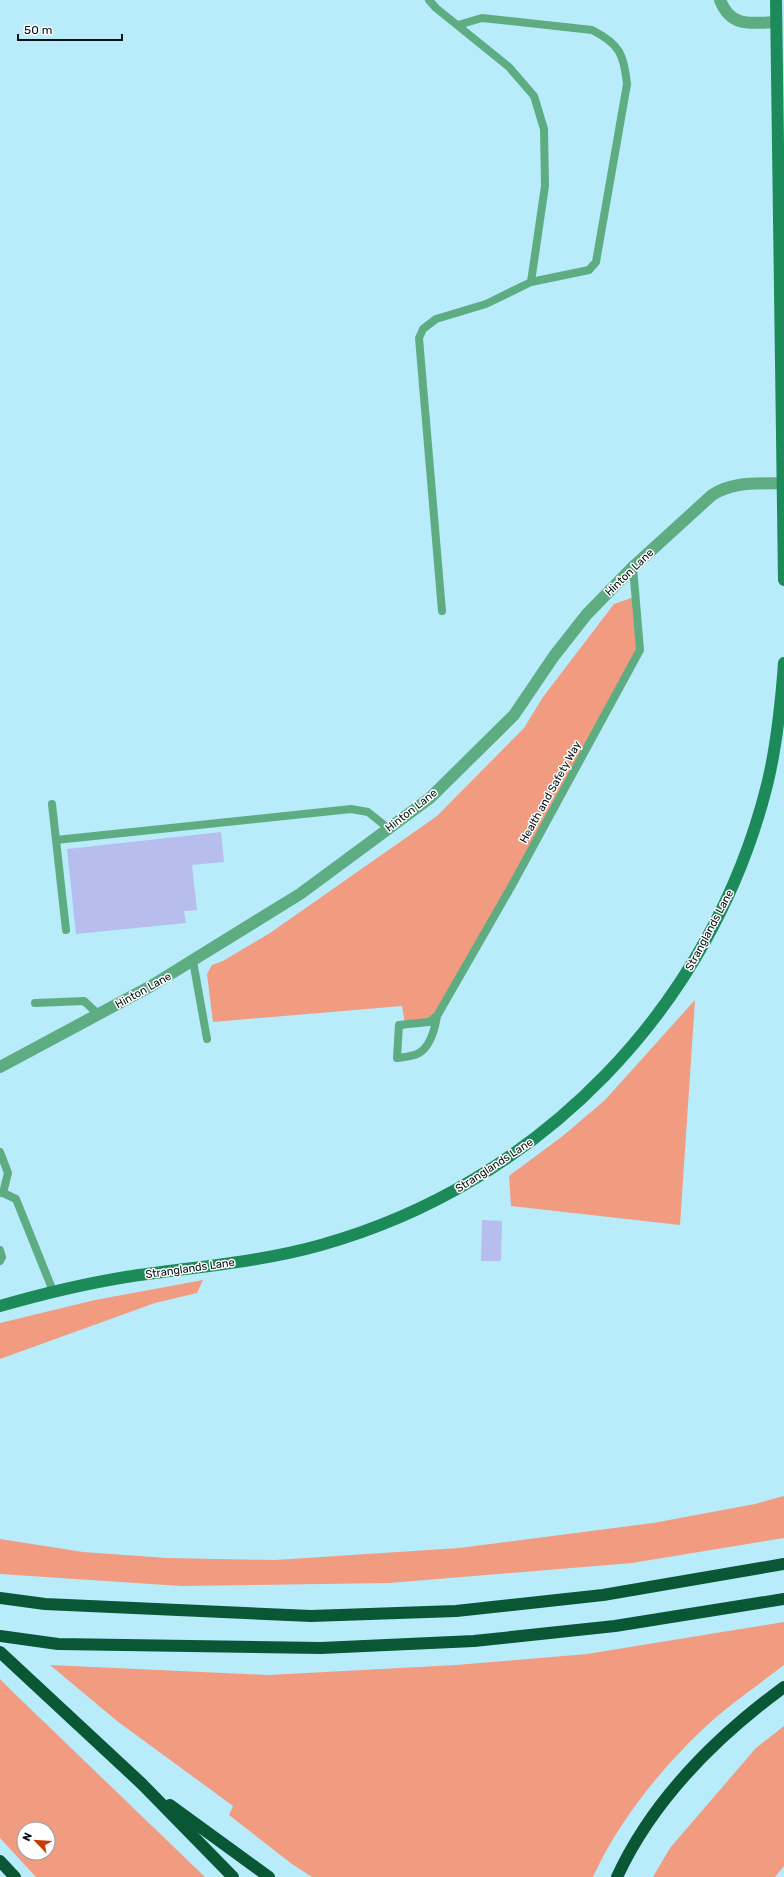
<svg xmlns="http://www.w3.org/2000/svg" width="784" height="1877" viewBox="0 0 784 1877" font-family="Rubik,sans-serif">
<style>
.green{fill:#f19b81;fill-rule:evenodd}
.building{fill:#b7beed}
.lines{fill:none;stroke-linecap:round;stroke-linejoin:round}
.service{stroke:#5eac81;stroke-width:8}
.minor{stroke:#5eac81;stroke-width:12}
.secondary{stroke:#1d8b59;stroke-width:12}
.motorway{stroke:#095735;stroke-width:12}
.labels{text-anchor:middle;stroke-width:3;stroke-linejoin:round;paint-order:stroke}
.street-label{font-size:11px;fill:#001015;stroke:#fff}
</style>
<rect width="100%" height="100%" fill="#b9ecfb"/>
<!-- green -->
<g class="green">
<polygon points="634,597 640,650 437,1016 405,1024 402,1006 213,1022 207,974 212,965 223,961 270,933 437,816 524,728 543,697 614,604"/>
<polygon points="695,1000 680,1225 511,1206 509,1176 564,1135 605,1100"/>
<polygon points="203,1280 197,1293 155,1303 0,1359 0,1323 95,1300"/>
<polygon points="784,1496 784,1538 632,1563 389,1583 181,1586 0,1574 0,1539 83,1552 167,1558 275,1560 459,1548 653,1523 755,1504"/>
<path d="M784 1622V1665C757 1686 727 1706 703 1729 659 1771 618 1822 593 1877H312L292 1864 229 1815 233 1806 117 1721 50 1665 269 1675 456 1665 587 1654Z"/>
<path d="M0 1679 16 1695 205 1877H36L0 1838ZM24 1829H48V1853H24Z"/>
<polygon points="784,1726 784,1866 775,1877 653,1877 670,1848 756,1748"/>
</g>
<!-- building -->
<g class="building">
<polygon points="221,832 224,862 192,865 197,910 184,911 186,923 76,934 67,849"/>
<polygon points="482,1220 502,1221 501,1261 481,1261"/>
</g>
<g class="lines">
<!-- service -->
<g class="service">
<path d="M429 0 436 8 509 67 534 96 544 129 545 186 531 282 589 270 596 262 627 84C624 55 620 44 592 30L482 18 458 25"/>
<polyline points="442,611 419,338 423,329 436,319 486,304 531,282"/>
<polyline points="52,804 56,840"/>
<polyline points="66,930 56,840 351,809 368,812 388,828"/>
<polyline points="193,961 207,1039"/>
<polyline points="35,1003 84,1001 98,1014"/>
<path d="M437 1016 429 1022 399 1025 397 1058C404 1057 412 1057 419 1053 431 1046 435 1028 437 1016L511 887 640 650 633 567"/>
<polyline points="0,1152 8,1173 3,1193"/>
<polyline points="0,1193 3,1193 16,1199 53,1291"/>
<polyline points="0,1250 2,1257 0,1261"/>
</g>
<!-- minor -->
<g class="minor">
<path d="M720 0C731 28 751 23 776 22"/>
<path d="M0 1067 151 986 300 894 430 798 514 715 554 656 587 614 633 567 712 495C733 481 757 484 783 483"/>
</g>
<!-- secondary -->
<g class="secondary">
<polyline points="776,0 784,580"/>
<path d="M0 1306C42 1294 83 1284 126 1277 191 1267 257 1263 321 1245 540 1184 712 1006 767 785 777 745 781 704 784 663"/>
</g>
<!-- motorway -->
<g class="motorway">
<polyline points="0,1598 45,1604 311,1616 456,1611 603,1595 784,1564"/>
<polyline points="0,1636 58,1644 321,1648 474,1641 615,1626 784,1599"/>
<polyline points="0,1652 142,1784 233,1877"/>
<polyline points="170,1805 269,1877"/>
<polyline points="0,1861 15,1877"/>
<path d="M617 1877C653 1799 716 1737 784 1687"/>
</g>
</g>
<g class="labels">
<!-- street labels -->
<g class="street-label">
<text transform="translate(629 572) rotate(-44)" y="4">Hinton Lane</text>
<text transform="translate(550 792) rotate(-61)" y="4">Health and Safety Way</text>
<text transform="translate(411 810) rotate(-38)" y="4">Hinton Lane</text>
<text transform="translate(709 930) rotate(-62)" y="4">Stranglands Lane</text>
<text transform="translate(143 990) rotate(-29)" y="4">Hinton Lane</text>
<text transform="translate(494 1165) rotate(-33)" y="4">Stranglands Lane</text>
<text transform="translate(190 1268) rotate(-8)" y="4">Stranglands Lane</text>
</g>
</g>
<!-- north arrow -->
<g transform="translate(36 1841) rotate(295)"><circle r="19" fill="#ffffff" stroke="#999fa1"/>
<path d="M0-3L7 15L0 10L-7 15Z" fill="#c53e06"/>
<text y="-6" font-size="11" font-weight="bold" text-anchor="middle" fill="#001015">N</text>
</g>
<!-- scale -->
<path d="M18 34v6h104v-6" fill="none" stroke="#001015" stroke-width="2"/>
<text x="24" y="34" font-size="12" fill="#001015" stroke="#ffffff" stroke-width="3" paint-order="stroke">50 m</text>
</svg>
